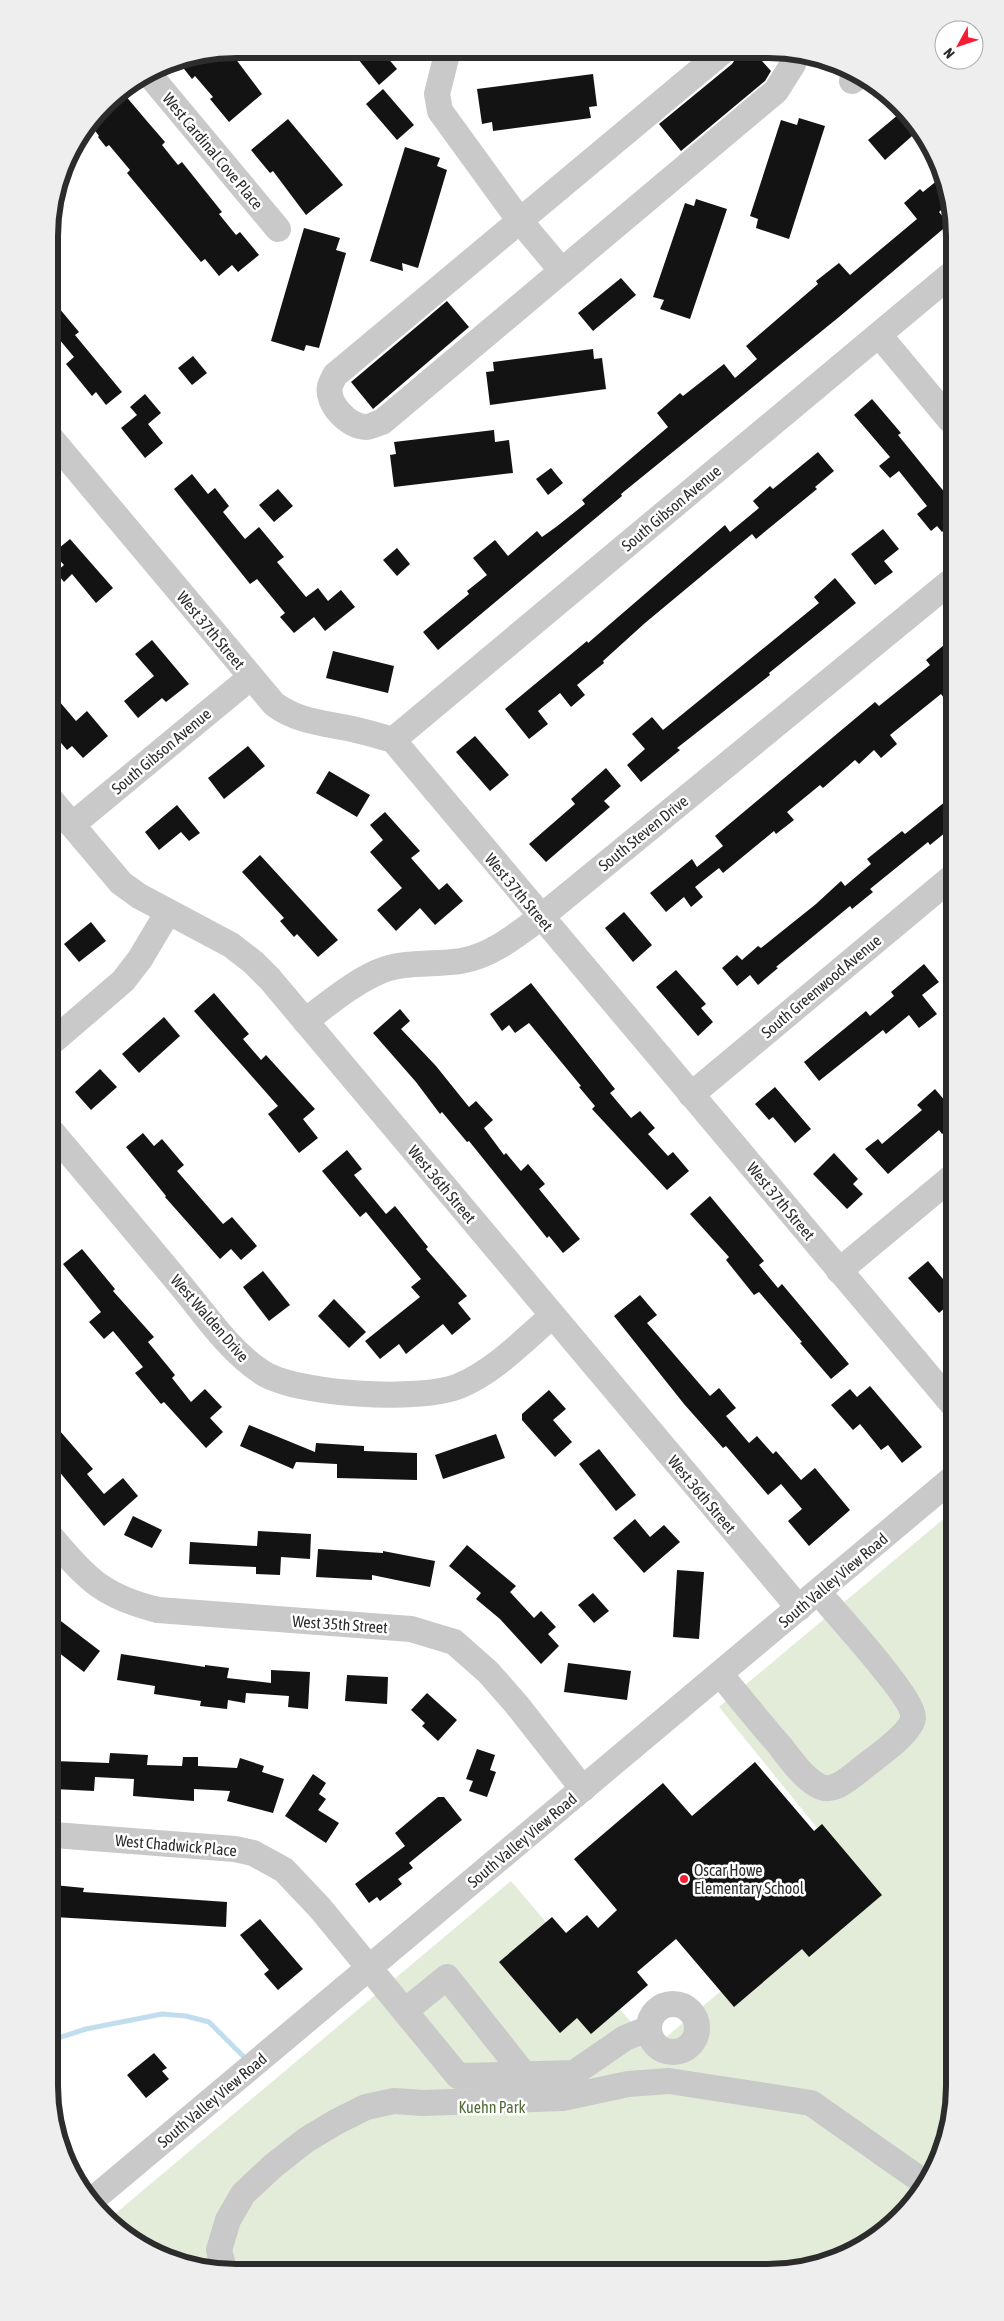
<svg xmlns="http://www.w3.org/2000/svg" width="1004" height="2321" viewBox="0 0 1004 2321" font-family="'Asap Condensed',sans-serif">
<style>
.green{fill:#e3ecd8}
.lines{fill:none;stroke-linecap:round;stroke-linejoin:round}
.stream{stroke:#c2deee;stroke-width:5}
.building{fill:#131313}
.minor{stroke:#c9c9c9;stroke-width:26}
.poi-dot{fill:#f51c33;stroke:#fff;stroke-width:2}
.labels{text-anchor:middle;stroke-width:5;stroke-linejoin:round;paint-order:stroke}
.street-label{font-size:16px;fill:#2c2c2c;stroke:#fff}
.poi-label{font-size:16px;fill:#2c2c2c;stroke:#fff;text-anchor:start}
.park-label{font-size:16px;fill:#516c36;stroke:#fff}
.rim{fill:none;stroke:#2c2c2c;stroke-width:6}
</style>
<rect width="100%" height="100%" fill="#fff"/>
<!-- green -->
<polygon class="green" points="953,1511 955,2098 945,2146 917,2199 872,2241 817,2266 199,2269 153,2253 144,2246 116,2213 511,1881 653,2048 857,1877 719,1707"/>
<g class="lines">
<!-- stream -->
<polyline class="stream" points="55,2039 86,2029 162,2014 186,2016 209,2022 247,2060"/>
</g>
<!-- building -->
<g class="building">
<polygon points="350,49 381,50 397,69 379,85"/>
<polygon points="229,50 262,94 229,122 210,99 213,97 195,76 192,79 177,60"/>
<polygon points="740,52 754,52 771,71 765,81 681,151 659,124 732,64"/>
<polygon points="593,74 597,106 589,107 591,118 493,131 492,122 482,124 477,89"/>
<polygon points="383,89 414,125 397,140 366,104"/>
<polygon points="117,92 121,97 124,94 146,120 165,142 162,145 178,165 182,162 222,212 219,214 236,235 240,232 259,255 238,272 232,265 219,276 205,259 201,262 127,173 130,170 109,145 106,147 98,137 99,136 90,124 112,95"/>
<polygon points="905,109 920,129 885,160 868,140"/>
<polygon points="799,118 825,126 789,239 756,228 758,219 750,216 781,120 797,125"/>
<polygon points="288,119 343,185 306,215 273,171 270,173 251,150"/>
<polygon points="405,147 440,158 437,166 447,170 418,268 402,263 403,271 370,261"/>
<polygon points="944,175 949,187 949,203 939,212 949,224 839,317 621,494 622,496 438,650 423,632 469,594 467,591 487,575 473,558 495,540 508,556 537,531 542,537 556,527 585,504 582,500 668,427 657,413 680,393 683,396 724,364 735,378 757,359 746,346 818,284 816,281 839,263 850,275 917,219 904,203 920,189 923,192"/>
<polygon points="696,199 727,209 690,319 660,309 664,300 653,297 685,203 694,206"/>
<polygon points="304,228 340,238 336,250 346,253 319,348 306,345 304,351 271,341"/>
<polygon points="621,278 636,295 593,331 578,313"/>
<polygon points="49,296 79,332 75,335 122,392 106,405 96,392 92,396 66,364 74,357 49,327"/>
<polygon points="447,301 469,327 373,409 351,382"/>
<polygon points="593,349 594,359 602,358 606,389 490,405 486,372 494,371 493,362"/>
<polygon points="193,356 207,373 192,385 178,368"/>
<polygon points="145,394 161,413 148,424 163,443 145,458 121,428 137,415 130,407"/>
<polygon points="872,399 901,433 898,435 950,499 950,525 942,532 937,526 931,531 917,514 927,506 899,471 890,478 879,466 890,457 854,415"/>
<polygon points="494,430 495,442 509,440 513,473 394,487 390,455 396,454 394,442"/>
<polygon points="818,452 834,471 815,487 817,489 756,539 752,534 645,623 603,661 604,663 577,685 585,695 571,707 560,693 538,711 548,724 529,739 505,709 587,641 588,643 725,525 730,532 759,508 753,501 770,486 773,489"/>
<polygon points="551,468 563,483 548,495 536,479"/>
<polygon points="192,474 208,494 215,488 229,506 223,512 245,539 259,527 284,557 277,562 306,597 318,588 328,601 341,590 355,607 325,631 314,617 294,633 280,617 285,613 257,579 250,584 174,489"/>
<polygon points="278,489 293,506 274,522 259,505"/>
<polygon points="883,529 899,549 884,561 893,572 875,585 851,554"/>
<polygon points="70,539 113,588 96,603 72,574 64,582 56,572 64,565 53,553"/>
<polygon points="397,548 410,564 397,576 383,560"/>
<polygon points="835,578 856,603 769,673 770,675 677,748 680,750 641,782 627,765 645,749 632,734 652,717 663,730 819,603 814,597"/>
<polygon points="152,640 189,684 166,702 162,698 138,718 124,701 154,676 135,654"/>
<polygon points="950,640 951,707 941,694 890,735 897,744 881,758 874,750 859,764 855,760 823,788 820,785 787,812 794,820 776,834 774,831 723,873 719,868 695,887 703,897 691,907 684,897 666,912 650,893 692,859 697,867 723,846 715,836 875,702 879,706 930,665 926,660"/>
<polygon points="333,651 394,666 388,693 326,678"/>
<polygon points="59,701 76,721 87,711 108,736 83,758 72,746 67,750 51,731 51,709"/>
<polygon points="475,736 509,775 490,791 456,752"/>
<polygon points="248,746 265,766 224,799 208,778"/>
<polygon points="606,768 621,786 604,801 610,807 546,862 529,844 575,804 571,799"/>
<polygon points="329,771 370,795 357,817 316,793"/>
<polygon points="951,797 951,828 930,845 928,842 870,889 873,892 852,909 850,906 776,967 778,968 758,985 750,975 737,986 722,968 737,955 742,960 758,946 761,948 816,904 841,881 845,886 871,864 867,859 902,831 905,834"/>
<polygon points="177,805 200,833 189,841 181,832 159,850 145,832"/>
<polygon points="385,812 420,851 411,858 439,890 447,883 463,901 435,925 420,908 396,931 377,910 402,888 370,852 383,840 370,825"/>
<polygon points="260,855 338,940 318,957 297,934 294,937 280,921 284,918 242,872"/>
<polygon points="624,912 652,945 633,962 605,928"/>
<polygon points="91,922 106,941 79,962 64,944"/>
<polygon points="924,964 939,982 922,995 937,1014 919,1028 909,1015 886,1034 883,1030 819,1081 804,1062 866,1011 870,1016 894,996 891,992"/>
<polygon points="676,970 706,1004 701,1008 713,1022 698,1036 656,987"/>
<polygon points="531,983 615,1089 610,1093 631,1118 640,1111 655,1128 648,1134 668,1156 673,1152 689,1171 667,1190 592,1109 595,1106 579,1087 581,1086 529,1023 515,1033 509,1025 502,1031 490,1014"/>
<polygon points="214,993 249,1034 243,1039 261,1060 266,1055 315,1109 303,1119 318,1138 299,1153 268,1114 278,1106 194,1011"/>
<polygon points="400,1009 410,1021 401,1029 436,1066 469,1107 476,1101 493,1120 484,1128 504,1155 506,1153 521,1171 528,1164 545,1184 539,1189 580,1239 563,1253 549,1236 547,1238 469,1141 467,1142 442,1112 440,1114 416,1082 373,1033"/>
<polygon points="164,1017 180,1036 139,1073 122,1054"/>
<polygon points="100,1069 117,1087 91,1110 75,1092"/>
<polygon points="775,1087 811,1129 795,1143 773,1117 769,1120 755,1104"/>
<polygon points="935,1089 946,1102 952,1097 952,1127 942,1134 939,1130 888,1174 865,1149 878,1139 882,1144 922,1110 917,1105"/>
<polygon points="143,1133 154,1146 162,1139 184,1165 177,1171 223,1224 232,1217 257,1246 241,1260 231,1249 220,1259 165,1197 166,1196 126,1147"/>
<polygon points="347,1150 362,1169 354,1175 386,1214 395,1206 428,1247 426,1249 467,1296 458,1303 471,1319 452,1335 443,1324 406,1354 399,1344 380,1359 365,1341 420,1297 411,1287 421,1279 366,1212 360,1217 322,1171"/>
<polygon points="834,1153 858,1179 853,1184 863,1194 847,1209 813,1174"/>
<polygon points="710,1196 764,1261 759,1265 778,1288 782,1284 849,1364 831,1379 800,1343 802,1342 759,1292 754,1295 726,1260 729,1257 690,1214"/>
<polygon points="82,1249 115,1289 113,1291 154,1337 148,1342 175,1375 172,1378 191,1402 205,1389 222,1407 210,1418 223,1432 206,1448 164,1402 161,1404 135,1373 143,1367 113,1331 104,1339 89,1322 101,1312 63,1264"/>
<polygon points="928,1261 952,1290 952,1302 939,1313 908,1278"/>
<polygon points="263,1271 290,1305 269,1321 243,1287"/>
<polygon points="640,1295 657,1315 647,1323 710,1396 719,1388 736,1408 726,1416 749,1443 757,1436 773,1454 776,1451 801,1480 815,1468 850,1510 809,1546 788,1521 802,1509 781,1484 768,1495 726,1446 723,1448 684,1404 614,1316"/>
<polygon points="334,1299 366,1332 349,1348 318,1316"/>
<polygon points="870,1386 922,1447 902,1463 888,1445 881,1450 860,1424 853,1430 831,1405 850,1389 857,1397"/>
<polygon points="549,1390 566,1409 553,1420 572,1442 555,1457 522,1420 522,1414"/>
<polygon points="53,1423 93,1469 87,1474 104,1494 123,1478 138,1496 104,1526 53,1464"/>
<polygon points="249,1425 315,1452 316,1443 364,1446 364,1451 417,1453 417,1480 337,1478 337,1464 296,1462 293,1469 240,1446"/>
<polygon points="496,1434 505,1458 443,1479 435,1455"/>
<polygon points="599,1449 636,1495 616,1511 579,1464"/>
<polygon points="133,1516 162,1530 152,1548 124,1535"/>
<polygon points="635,1519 650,1537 664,1525 680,1542 644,1573 613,1538"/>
<polygon points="258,1531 311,1534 310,1559 281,1557 280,1575 256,1574 256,1567 189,1564 190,1542 257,1546"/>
<polygon points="467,1545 516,1586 510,1592 534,1618 541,1611 556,1627 548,1634 559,1646 541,1664 500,1619 476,1599 481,1593 449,1566"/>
<polygon points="318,1549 383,1553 383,1551 435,1561 430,1587 372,1575 372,1580 316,1577"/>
<polygon points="677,1570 704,1572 699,1639 673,1637"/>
<polygon points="593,1593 609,1611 594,1623 578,1605"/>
<polygon points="53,1615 100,1651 84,1672 54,1649"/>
<polygon points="121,1654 205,1667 205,1665 229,1668 227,1678 271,1683 271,1670 310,1672 308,1709 288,1707 289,1696 246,1693 245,1703 228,1700 227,1709 200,1706 201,1701 154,1694 155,1686 117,1680"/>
<polygon points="568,1663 631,1671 627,1700 564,1692"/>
<polygon points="347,1675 388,1677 387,1704 345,1701"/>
<polygon points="427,1693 457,1720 438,1741 422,1726 425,1723 411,1710"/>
<polygon points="477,1749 495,1755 490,1770 496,1772 487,1797 469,1791 473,1781 466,1779"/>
<polygon points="110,1753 148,1755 147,1765 182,1766 183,1757 198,1757 198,1766 237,1768 240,1758 264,1766 262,1772 284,1779 273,1813 227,1801 230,1791 194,1789 194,1801 133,1796 134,1779 95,1777 94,1791 54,1789 54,1761 109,1763"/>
<polygon points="755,1762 814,1831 822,1824 882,1895 809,1957 802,1949 734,2007 676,1939 637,1972 648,1985 591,2034 577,2018 560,2033 499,1962 552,1917 566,1933 587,1915 598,1928 617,1910 574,1859 663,1783 692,1816"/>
<polygon points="313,1774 326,1783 319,1794 326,1799 318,1810 339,1823 326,1843 285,1816"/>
<polygon points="438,1797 444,1797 462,1820 409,1863 413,1868 398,1879 402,1884 380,1901 377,1897 369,1903 355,1884 405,1846 395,1833"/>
<polygon points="54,1885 84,1888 83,1892 227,1902 226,1927 54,1917"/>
<polygon points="260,1919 303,1969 278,1990 264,1974 269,1970 240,1935"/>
<polygon points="154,2053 167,2068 162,2071 169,2079 146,2098 127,2075"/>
</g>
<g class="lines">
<!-- minor -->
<g class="minor">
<polyline points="448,50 437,94 440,111 520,221 562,271"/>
<path d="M722 52 335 375C333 379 331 383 330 386 326 404 349 427 366 427 371 427 377 423 382 422L776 91 793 64 795 52"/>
<polyline points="148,73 278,229"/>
<polyline points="852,81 860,75"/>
<polyline points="879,335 950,420"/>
<path d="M50 437 274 704C298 722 324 723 352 729 366 732 379 736 393 740L953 1405"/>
<polyline points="393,740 949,276"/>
<polyline points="51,800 121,883 139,896 231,945 253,962 270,979 799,1608"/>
<polyline points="72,825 251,677"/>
<path d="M305 1021C328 1004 351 984 378 972 403 961 434 965 461 961 491 956 517 935 541 917L950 582"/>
<polyline points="52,1042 123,981 140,959 168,912"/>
<polyline points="691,1095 951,878"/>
<path d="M52 1132C96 1184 140 1236 183 1288 207 1317 229 1350 260 1371 293 1395 421 1402 459 1386 495 1371 524 1340 552 1316"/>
<polyline points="839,1271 952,1177"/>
<path d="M53 1539C87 1580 105 1597 158 1610L411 1629 454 1642 488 1672 517 1705 583 1789"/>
<path d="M720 1674C740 1698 760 1723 781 1747 791 1760 802 1776 817 1785 832 1795 848 1779 860 1770 873 1759 911 1734 913 1718 915 1699 834 1611 818 1592"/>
<polyline points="54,1835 235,1849 253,1853 284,1870 320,1908 458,2076 574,2073 625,2038 647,2029"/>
<circle cx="673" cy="2028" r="24"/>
<polyline points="405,2011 447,1977 524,2074"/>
<polyline points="91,2201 953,1478"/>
<polyline points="224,2269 219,2250 228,2220 243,2194 273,2166 306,2140 336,2122 366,2107 394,2101 423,2103 563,2098 628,2084 669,2081 811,2103 925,2183"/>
</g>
</g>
<!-- markers -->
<circle class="poi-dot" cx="684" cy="1879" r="5"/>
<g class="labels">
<!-- street labels -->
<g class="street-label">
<text transform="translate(213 151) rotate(50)" y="6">West Cardinal Cove Place</text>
<text transform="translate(671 508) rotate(-40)" y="6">South Gibson Avenue</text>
<text transform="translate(211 630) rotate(50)" y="6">West 37th Street</text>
<text transform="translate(161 751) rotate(-40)" y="6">South Gibson Avenue</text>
<text transform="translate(643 833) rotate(-39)" y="6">South Steven Drive</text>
<text transform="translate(519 892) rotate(50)" y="6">West 37th Street</text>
<text transform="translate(821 986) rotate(-40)" y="6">South Greenwood Avenue</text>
<text transform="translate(442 1184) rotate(50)" y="6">West 36th Street</text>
<text transform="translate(781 1201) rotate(50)" y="6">West 37th Street</text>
<text transform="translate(210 1318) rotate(49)" y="6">West Walden Drive</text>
<text transform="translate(702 1494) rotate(50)" y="6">West 36th Street</text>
<text transform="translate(833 1580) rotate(-40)" y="6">South Valley View Road</text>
<text transform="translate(340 1624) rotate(4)" y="6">West 35th Street</text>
<text transform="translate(522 1840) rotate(-40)" y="6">South Valley View Road</text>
<text transform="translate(176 1845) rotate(5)" y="6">West Chadwick Place</text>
<text transform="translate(212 2100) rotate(-40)" y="6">South Valley View Road</text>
</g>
<!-- poi labels -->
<g class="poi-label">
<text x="694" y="1876">Oscar Howe<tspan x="694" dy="18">Elementary School</tspan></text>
</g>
<!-- park labels -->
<g class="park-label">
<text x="492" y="2113">Kuehn Park</text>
</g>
</g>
<!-- crop -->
<path d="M0 0H1004V2321H0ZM236 58H768A178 178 0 0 1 946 236V2086A178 178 0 0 1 768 2264H236A178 178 0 0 1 58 2086V236A178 178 0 0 1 236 58Z" fill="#eee" fill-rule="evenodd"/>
<path class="rim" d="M236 58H768A178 178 0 0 1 946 236V2086A178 178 0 0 1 768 2264H236A178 178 0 0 1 58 2086V236A178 178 0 0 1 236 58Z"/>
<!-- north arrow -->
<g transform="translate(959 45) rotate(230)"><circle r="24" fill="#ffffff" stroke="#ababab"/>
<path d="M0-4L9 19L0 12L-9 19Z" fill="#f51c33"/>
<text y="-8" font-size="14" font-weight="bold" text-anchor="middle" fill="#2c2c2c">N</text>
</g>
</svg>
